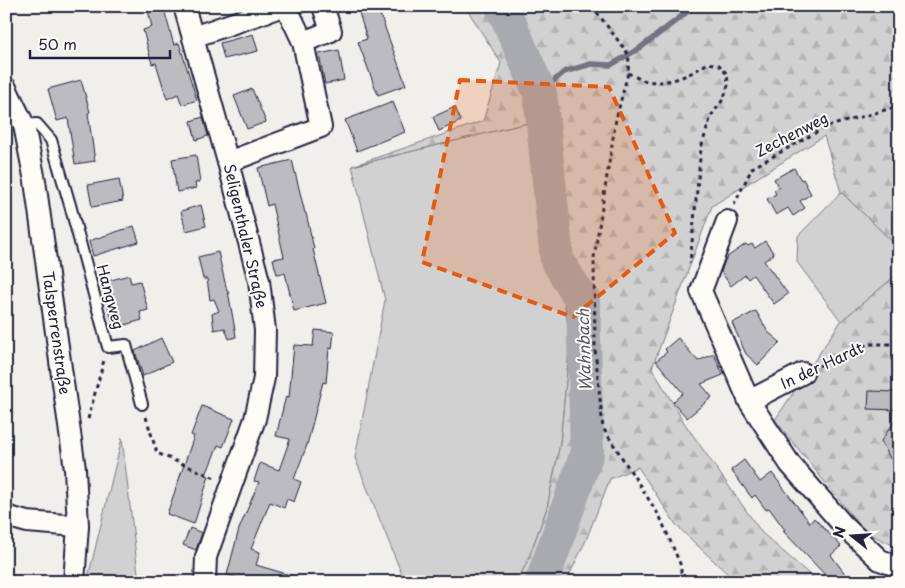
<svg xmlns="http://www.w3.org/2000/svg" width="905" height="588" viewBox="0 0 905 588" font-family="'Playpen Sans',sans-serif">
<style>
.grass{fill:#d2d1d1;stroke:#7a7a86}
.forest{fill:url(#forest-firs);stroke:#7a7a86}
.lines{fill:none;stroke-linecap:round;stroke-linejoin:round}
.stream{stroke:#737381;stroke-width:5.5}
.river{stroke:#a9a9b0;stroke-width:34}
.building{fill:#bcbcc0;stroke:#22223b}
.service-casing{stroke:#22223b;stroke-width:14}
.minor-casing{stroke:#22223b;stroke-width:24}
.path{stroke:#22223b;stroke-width:3;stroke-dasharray:4 4;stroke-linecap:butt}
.service{stroke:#fdfcf7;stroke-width:10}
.minor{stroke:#fdfcf7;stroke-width:20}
.marked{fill:#e8590c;fill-opacity:0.2;stroke:#e8590c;stroke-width:4;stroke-dasharray:10 6;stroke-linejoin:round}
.labels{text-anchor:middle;stroke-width:4;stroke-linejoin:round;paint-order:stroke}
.street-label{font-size:15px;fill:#22223b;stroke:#fdfcf7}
.water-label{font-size:16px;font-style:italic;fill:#58586a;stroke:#fdfcf7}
</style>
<defs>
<pattern id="forest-firs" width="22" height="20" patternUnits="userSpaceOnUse" patternTransform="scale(1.25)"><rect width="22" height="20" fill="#d2d1d1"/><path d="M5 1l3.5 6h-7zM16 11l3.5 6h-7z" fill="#b4b3b4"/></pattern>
</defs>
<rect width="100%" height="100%" fill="#f0efec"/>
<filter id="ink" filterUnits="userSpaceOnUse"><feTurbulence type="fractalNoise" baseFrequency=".02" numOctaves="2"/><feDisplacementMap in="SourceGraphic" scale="10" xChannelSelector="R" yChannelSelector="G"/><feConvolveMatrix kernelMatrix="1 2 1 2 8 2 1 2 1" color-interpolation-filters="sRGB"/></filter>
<g filter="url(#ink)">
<!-- grass -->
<g class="grass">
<polygon points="552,117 551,209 570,340 560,444 547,508 528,560 517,582 405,582 355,458 385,300 352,166"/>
<polygon points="841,192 899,248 899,273 841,321 797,262 798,236"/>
<polygon points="122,438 139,582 87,582"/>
</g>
<!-- forest -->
<g class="forest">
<polygon points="465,6 899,6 899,248 841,192 824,136 712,206 652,368 685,424 762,533 818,582 737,582 734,580 677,526 638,467 610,479 586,540 566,582 517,582 528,560 547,508 560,444 570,340 551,209 552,117 352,166 483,121 501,63"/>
<polygon points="899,273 899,548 865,532 775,420 841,321"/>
</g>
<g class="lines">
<!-- stream -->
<polyline class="stream" points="540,93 564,72 591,64 611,65 640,48 695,6"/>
<!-- river -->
<polyline class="river" points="502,6 540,93 557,260 583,302 587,453 542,582"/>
</g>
<!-- building -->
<g class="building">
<polygon points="147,6 163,6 174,45 179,43 197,100 182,105 178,94 167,99 156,63 152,64 143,30 152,27"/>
<polygon points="357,6 377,6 406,85 378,95 358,42 367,39"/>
<polygon points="253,34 258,51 224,59 220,43"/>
<polygon points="339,50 344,80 325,84 319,54"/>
<polygon points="81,80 90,112 88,113 95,161 75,164 68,118 57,121 48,89"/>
<polygon points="252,89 266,122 247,129 234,96"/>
<polygon points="393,102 405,132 357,151 345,120"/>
<polygon points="455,107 461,121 439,131 433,117"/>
<polygon points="203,117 208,136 196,140 191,121"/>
<polygon points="196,155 200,182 195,183 196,188 177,192 172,159"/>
<polygon points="292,160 305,213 306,213 314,249 313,249 326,303 294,311 285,273 277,274 275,267 273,259 284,257 272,204 267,206 258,168"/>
<polygon points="794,168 801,180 803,179 811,194 800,201 805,208 793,216 788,208 776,215 767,199 776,194 774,190 779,188 774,179"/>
<polygon points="119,179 123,201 92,207 88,185"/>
<polygon points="201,205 206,226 186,231 181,211"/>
<polygon points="134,226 139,242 93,256 89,241"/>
<polygon points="765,241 774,254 764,261 788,294 774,304 753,275 748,279 745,275 731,286 721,272 725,260 728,258 727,257 746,244 748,246 752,244 755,248"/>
<polygon points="218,252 227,291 228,291 235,330 236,337 229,339 225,328 214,330 212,314 219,311 214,299 210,300 207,279 203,279 198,257"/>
<polygon points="129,275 131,283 140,281 148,310 140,312 142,320 114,328 101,283"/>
<polygon points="756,311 768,332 780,342 758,365 746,354 732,323"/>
<polygon points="315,330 334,332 332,349 329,348 326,383 323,382 307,445 294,479 301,482 294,502 287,499 284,508 270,502 251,549 260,552 256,565 300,578 300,582 251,582 227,575 239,529 259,482 254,481 260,463 279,470 290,439 276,436 286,396 289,397 294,345 313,346"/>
<polygon points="161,338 172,362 143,376 135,351"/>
<polygon points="678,338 698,361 714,354 723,375 701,384 712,397 687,418 673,402 683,393 656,361 667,352 665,349"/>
<polygon points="869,391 898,392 897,410 868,409"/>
<polygon points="202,406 234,419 223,447 218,445 206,475 209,476 194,524 167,514 194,436 191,435"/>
<polygon points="899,415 899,475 881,441"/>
<polygon points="744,460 760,482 772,473 810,523 814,518 841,546 831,555 851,582 832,582 783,531 785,530 769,508 766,510 755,495 752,498 731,470"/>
<polygon points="190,528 202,533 196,550 183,545"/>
</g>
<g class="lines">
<!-- service casing -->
<g class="service-casing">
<polyline id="service" points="24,125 37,124 51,140 70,205 108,347 126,345 142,404"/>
</g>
<!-- minor casing -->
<g class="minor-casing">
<g id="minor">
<polyline points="184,6 228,162 259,281 265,330 264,378 255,419 206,557 205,582"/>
<polyline points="193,37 283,6"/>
<polyline points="303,42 331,31 323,6"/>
<polyline points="6,88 24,125 35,181 75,469 78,526 74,582"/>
<polyline points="228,162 321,127 303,42 286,6"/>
<polyline points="727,221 701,291 749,401 790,464 844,526 880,560 899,567"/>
<polyline points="749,401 803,373"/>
<polyline points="6,516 27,522 78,526"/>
</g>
</g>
<!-- path -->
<g class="path">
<polyline points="592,6 629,55 628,73 616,119 594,258 595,349 603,428 660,517 681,566 681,582"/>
<path d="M628 73C634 76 641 80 647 81 670 85 690 75 708 63L719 65 727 74 728 85 724 98 711 116 701 148 690 263"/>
<polyline points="734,205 752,168 826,127 899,106"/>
<polyline points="819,366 867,344 899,344"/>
<polyline points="146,417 157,453 215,478"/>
<polyline points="88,419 104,360"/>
</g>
<!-- service -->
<use href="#service" class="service"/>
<!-- minor -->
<use href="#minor" class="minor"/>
</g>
</g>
<!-- marked area -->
<path class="marked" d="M460 80 609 87 675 233 573 317 422 262Z"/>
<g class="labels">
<!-- street labels -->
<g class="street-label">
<text transform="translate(792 135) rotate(-27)" y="5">Zechenweg</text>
<text transform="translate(245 236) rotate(77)" y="5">Seligenthaler Straße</text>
<text transform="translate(110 297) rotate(75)" y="5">Hangweg</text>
<text transform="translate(56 333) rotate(82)" y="5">Talsperrenstraße</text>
<text transform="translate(822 366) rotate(-25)" y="5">In der Hardt</text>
</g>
<!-- water labels -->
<g class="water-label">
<text transform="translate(584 350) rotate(-92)" y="6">Wahnbach</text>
</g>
</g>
<!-- margin -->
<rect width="905" height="588" fill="none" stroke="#fdfcf7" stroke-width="25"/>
<rect x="12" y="12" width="880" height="563" fill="none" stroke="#22223b" stroke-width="2" filter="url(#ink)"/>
<!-- north arrow -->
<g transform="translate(852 536) rotate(287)" stroke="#fdfcf7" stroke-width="4" paint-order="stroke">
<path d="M0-4L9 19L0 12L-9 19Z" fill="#22223b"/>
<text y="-8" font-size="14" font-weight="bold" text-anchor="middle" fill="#22223b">N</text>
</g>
<!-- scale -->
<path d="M30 50v8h140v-8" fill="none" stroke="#22223b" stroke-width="2.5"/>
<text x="38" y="50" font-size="15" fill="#22223b" stroke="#fdfcf7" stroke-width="4" paint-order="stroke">50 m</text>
</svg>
